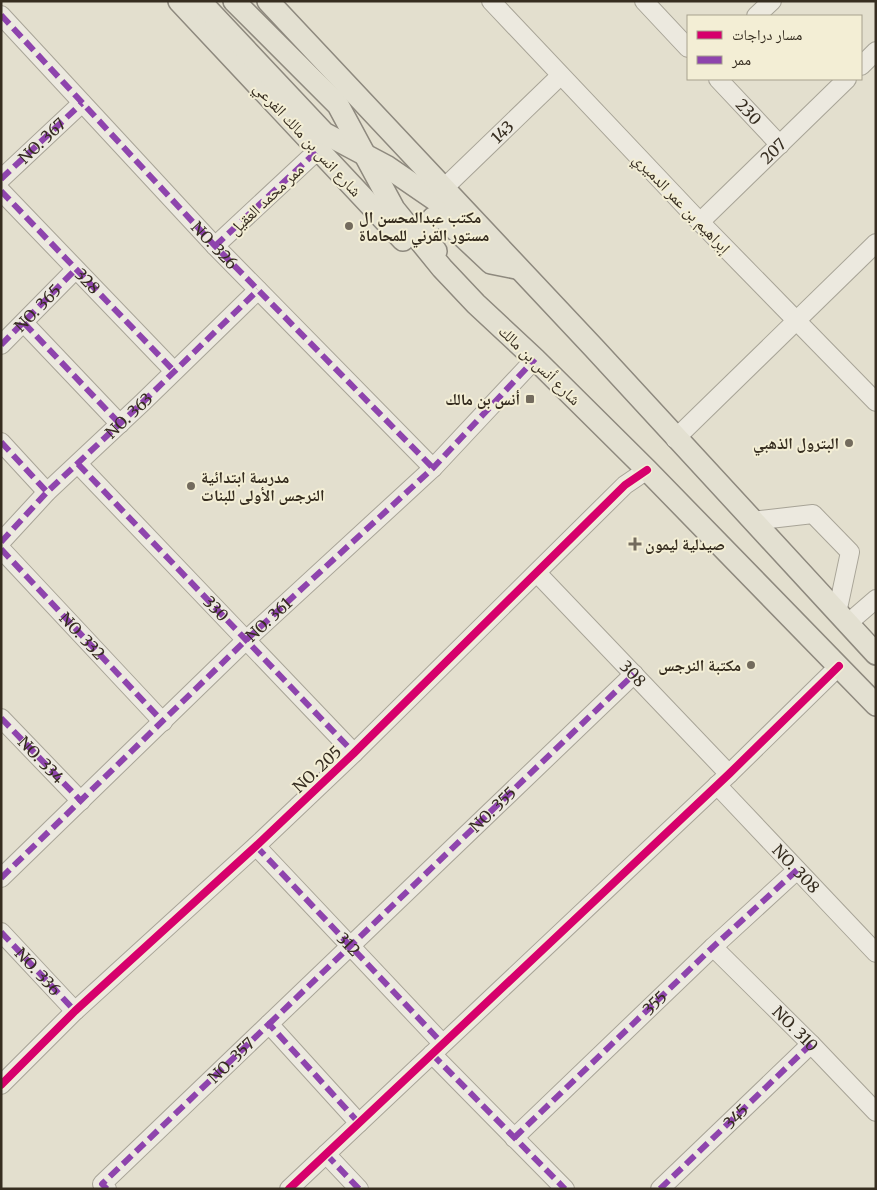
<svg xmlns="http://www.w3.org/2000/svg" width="877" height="1190" viewBox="0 0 877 1190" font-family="Merriweather,'Noto Naskh Arabic',serif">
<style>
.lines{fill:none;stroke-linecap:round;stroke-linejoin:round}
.minor-casing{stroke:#a8a497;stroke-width:20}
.major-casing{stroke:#8e897e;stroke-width:24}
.minor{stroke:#ece9df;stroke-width:18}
.major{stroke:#e3e0d1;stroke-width:21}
.quiet{stroke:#8e44ad;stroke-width:6;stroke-dasharray:12 6;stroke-linecap:butt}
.cycleway-casing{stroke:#f3eed5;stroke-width:11}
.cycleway{stroke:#d6006c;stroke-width:8}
.poi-dot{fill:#736b5d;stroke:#f3eed5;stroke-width:2}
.labels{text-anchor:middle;stroke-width:4;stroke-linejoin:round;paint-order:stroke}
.street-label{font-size:16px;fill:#362d20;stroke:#f3eed5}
.poi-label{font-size:16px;font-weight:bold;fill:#362d20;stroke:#f3eed5;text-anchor:start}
</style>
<rect width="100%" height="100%" fill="#e3dfce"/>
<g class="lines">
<!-- minor casing -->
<g class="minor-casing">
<g id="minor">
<polyline points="491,1 700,222 876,402"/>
<polyline points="644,1 688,48"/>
<path id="s1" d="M1 15 215 246 433 468"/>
<polyline points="756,16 772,1"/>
<polyline points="861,66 876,51"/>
<path id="s2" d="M718 79 780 145"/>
<polyline points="1,179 82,103"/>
<path id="s3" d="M444 188 560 76"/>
<path id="s4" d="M1 191 174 371"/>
<path id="s5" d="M700 222 847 79"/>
<polyline points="215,246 317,151"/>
<polyline points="24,323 120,424"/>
<path id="s6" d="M1 345 75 270"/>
<polyline points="675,439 876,243"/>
<polyline points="1,442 47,492"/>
<path id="s7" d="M78 464 354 753"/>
<polyline points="752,521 813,514 850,552 837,613"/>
<path id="s8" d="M1 542 47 492 143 402 258 290"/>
<polyline points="1,549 163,722"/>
<path id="s9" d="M537 573 729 774"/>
<polyline points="847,624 876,599"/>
<polyline points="1,718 81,801"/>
<path id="s10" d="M717 785 876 953"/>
<path id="s11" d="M256 846 442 1043"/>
<path id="s12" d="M1 878 245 641 433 468 535 359"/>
<polyline points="1,932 75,1011"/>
<path id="s13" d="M713 947 811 1044 876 1112"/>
<polyline points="269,1024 634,674"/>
<polyline points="432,1054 565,1189"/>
<polyline points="1,1085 75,1011 256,846 354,753 625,485 647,470"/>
<polyline points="514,1138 713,947 797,870"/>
<polyline points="326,1154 359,1189"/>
<polyline points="107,1189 102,1184 269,1024 359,1123"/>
<polyline points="289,1189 729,774 839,666"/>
<polyline points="660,1189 811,1044"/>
</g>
</g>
<!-- major casing -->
<g class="major-casing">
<g id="major">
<polyline points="179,1 403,240"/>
<polyline points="200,1 324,133 386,166 456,214"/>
<polyline points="234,1 338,105 394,209 442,268 476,304 535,359 647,470 876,705"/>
<polyline points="268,1 594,348 876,654"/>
<polyline points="436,251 426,239 425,228 433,218 443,218 491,263 516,268"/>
</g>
</g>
<!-- minor -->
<use href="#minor" class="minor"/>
<!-- major -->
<use href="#major" class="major"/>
<!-- quiet -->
<g class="quiet">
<polyline points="1,15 215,246 433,468"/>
<path id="s14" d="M1 179 82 103"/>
<polyline points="1,191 174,371"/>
<polyline points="215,246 317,151"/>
<polyline points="24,323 120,424"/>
<polyline points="1,345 75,270"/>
<polyline points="1,442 47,492"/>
<polyline points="78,464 354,753"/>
<polyline points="1,542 47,492 143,402 258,290"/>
<path id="s15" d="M1 549 163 722"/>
<path id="s16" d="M1 718 81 801"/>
<polyline points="256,846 442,1043"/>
<polyline points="1,878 245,641 433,468 535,359"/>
<path id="s17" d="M1 932 75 1011"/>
<path id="s18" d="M269 1024 634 674"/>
<polyline points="432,1054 565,1189"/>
<path id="s19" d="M514 1138 713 947 797 870"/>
<polyline points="326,1154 359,1189"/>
<path id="s20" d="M107 1189 102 1184 269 1024 359 1123"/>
<path id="s21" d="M660 1189 811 1044"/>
</g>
<!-- cycleway casing -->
<g class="cycleway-casing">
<g id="cycleway">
<polyline points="1,1085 75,1011 256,846 354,753 625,485 647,470"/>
<polyline points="289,1189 729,774 839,666"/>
</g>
</g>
<!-- cycleway -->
<use href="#cycleway" class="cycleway"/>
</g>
<!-- markers -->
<g class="poi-dot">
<circle cx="349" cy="226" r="5"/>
<rect x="525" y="394" width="10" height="10" rx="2.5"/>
<circle cx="849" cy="443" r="5"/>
<circle cx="191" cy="486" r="5"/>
<path d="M632.5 536.5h5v5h5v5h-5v5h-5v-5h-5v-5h5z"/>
<circle cx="751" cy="665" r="5"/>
</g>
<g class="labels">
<!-- street labels -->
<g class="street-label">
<text dy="6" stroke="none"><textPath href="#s2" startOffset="45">230</textPath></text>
<text dy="6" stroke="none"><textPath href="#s3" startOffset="81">143</textPath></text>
<text transform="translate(308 139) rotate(47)" y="6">شارع انس بن مالك الفرعي</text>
<text dy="6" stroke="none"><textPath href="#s14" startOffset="56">NO. 367</textPath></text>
<text dy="6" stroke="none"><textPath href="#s5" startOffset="102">207</textPath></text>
<text transform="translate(266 199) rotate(-43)" y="6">ممر محمد العقيل</text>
<text transform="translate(682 203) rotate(46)" y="6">إبراهيم بن عمر الدميري</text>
<text dy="6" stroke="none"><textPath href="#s1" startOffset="314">NO. 326</textPath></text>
<text dy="6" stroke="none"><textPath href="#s4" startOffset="125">328</textPath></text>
<text dy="6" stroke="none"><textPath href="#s6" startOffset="52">NO. 365</textPath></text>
<text transform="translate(540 365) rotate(44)" y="6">شارع أنس بن مالك</text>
<text dy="6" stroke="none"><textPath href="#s8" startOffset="180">NO. 363</textPath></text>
<text dy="6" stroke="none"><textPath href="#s7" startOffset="200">330</textPath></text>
<text dy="6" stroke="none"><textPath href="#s12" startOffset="372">NO. 361</textPath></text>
<text dy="6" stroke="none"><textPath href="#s15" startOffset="119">NO. 332</textPath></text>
<text dy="6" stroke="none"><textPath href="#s9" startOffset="139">308</textPath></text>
<text dy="6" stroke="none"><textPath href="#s16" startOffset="58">NO. 334</textPath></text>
<text transform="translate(317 769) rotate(-43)" y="6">NO. 205</text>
<text dy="6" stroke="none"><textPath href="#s18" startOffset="310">NO. 355</textPath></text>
<text dy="6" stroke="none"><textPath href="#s10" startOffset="115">NO. 308</textPath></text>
<text dy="6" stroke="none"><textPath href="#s11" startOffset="135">312</textPath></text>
<text dy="6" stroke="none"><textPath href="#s17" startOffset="54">NO. 336</textPath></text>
<text dy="6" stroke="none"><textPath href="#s19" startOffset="195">355</textPath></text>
<text dy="6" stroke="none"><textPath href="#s13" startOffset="116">NO. 310</textPath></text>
<text dy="6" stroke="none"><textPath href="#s20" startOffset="186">NO. 357</textPath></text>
<text dy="6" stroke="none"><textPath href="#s21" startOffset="105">345</textPath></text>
</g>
<!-- poi labels -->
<g class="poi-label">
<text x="359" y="223">مكتب عبدالمحسن ال<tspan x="359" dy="18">مستور القرني للمحاماة</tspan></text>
<text x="520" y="405" text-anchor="end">أنس بن مالك</text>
<text x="839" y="449" text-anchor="end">البترول الذهبي</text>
<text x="201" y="483">مدرسة ابتدائية<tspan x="201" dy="18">النرجس الأولى للبنات</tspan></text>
<text x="645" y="550">صيدلية ليمون</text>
<text x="741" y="671" text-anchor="end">مكتبة النرجس</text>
</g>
</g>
<!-- border -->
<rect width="877" height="1190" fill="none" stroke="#362d20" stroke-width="5"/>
<!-- legend -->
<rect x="687" y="15" width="175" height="65" fill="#f3eed5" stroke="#a7a18d"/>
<rect x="697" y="31" width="25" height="8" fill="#d6006c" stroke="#a7a18d"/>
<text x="732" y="40" font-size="15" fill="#362d20">مسار دراجات</text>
<rect x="697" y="56" width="25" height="8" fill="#8e44ad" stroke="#a7a18d"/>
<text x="732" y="65" font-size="15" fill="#362d20">ممر</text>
</svg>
